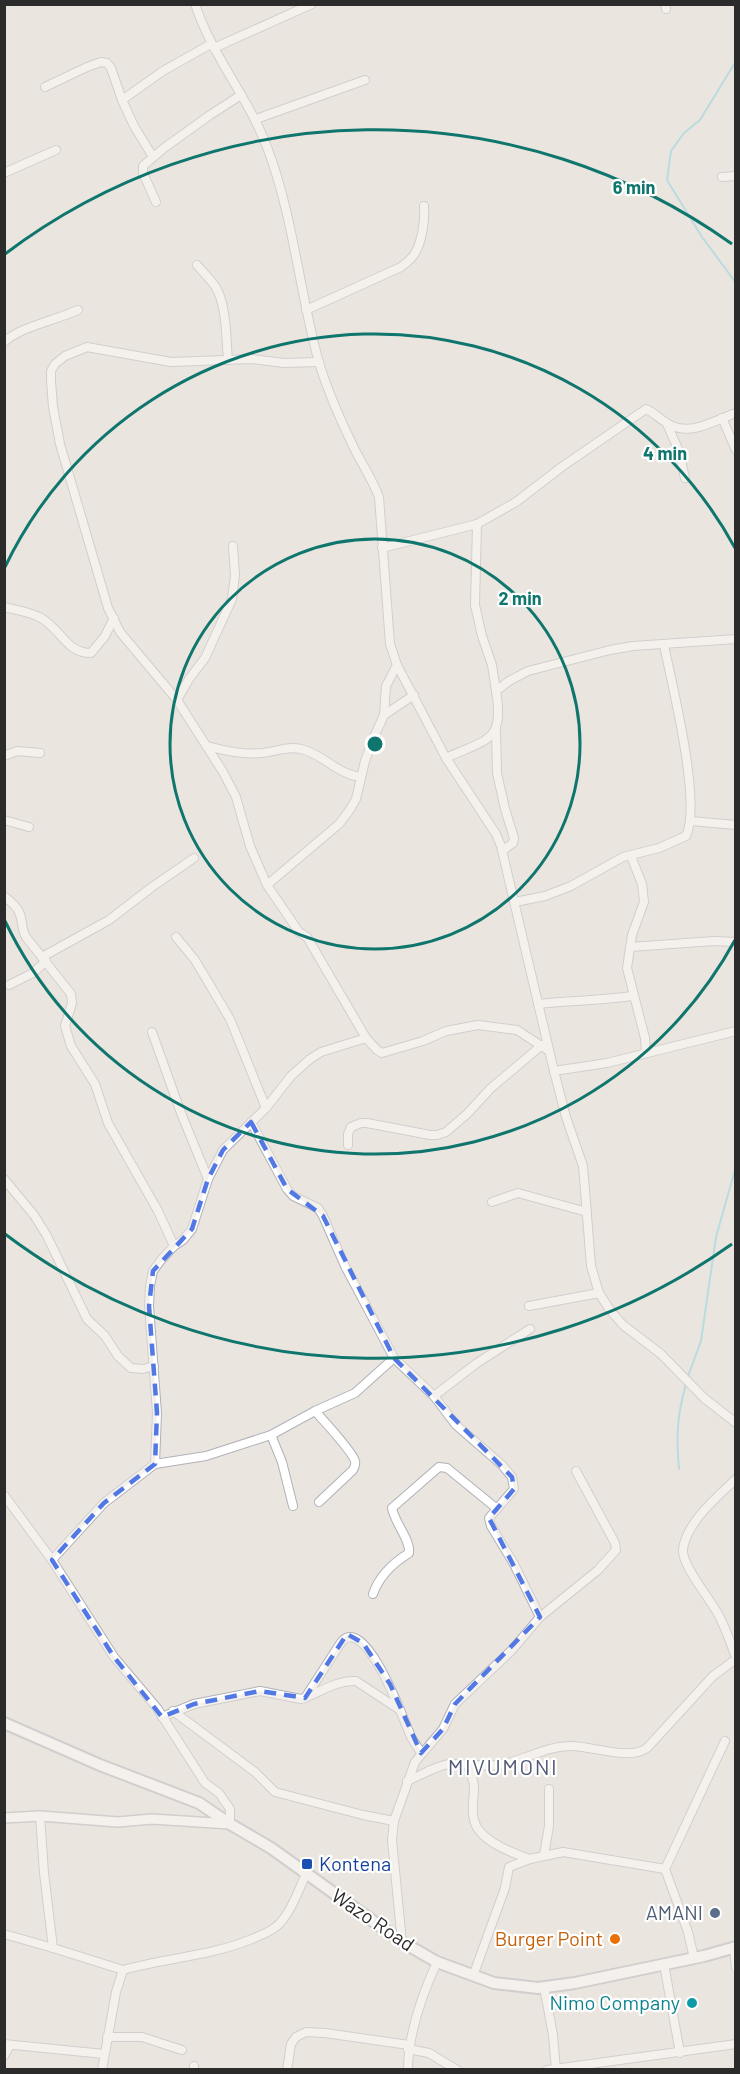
<svg xmlns="http://www.w3.org/2000/svg" width="740" height="2074" viewBox="0 0 740 2074" font-family="Barlow,sans-serif">
<style>
.lines{fill:none;stroke-linecap:round;stroke-linejoin:round}
.stream{stroke:#7ecee1;stroke-width:2}
.minor-casing{stroke:#b0b2ba;stroke-width:10}
.tertiary-casing{stroke:#b0b2ba;stroke-width:12}
.secondary-casing{stroke:#b0b2ba;stroke-width:14}
.minor{stroke:#fff;stroke-width:8}
.tertiary{stroke:#fff;stroke-width:9}
.secondary{stroke:#fff;stroke-width:10}
.marked{fill:none;stroke:#5278e5;stroke-width:4.5;stroke-dasharray:12 8;stroke-linejoin:round}
.ring{fill:none;stroke:#0f766e;stroke-width:3}
.transit-dot{fill:#1a4fb4;stroke:#fff;stroke-width:2}
.service-dot{fill:#5c6f8a;stroke:#fff;stroke-width:2}
.food-dot{fill:#e8710a;stroke:#fff;stroke-width:2}
.culture-dot{fill:#0f9aa8;stroke:#fff;stroke-width:2}
.labels{text-anchor:middle;stroke-width:4.5;stroke-linejoin:round;paint-order:stroke}
.transit-label{font-size:20px;fill:#164399;stroke:#fff;text-anchor:start}
.service-label{font-size:20px;fill:#4e5e75;stroke:#fff;text-anchor:end}
.street-label{font-size:20px;fill:#2b2b2b;stroke:#fff}
.food-label{font-size:20px;fill:#c56008;stroke:#fff;text-anchor:end}
.culture-label{font-size:20px;fill:#0d838f;stroke:#fff;text-anchor:end}
.quarter-label{font-size:22px;letter-spacing:1.5px;fill:#515a77;stroke:#fff}
.centre{fill:#0f766e;stroke:#fff;stroke-width:3}
.ring-label{font-size:18px;text-anchor:middle;font-weight:bold;fill:#0f766e;stroke:#fff;stroke-width:4.5;stroke-linejoin:round;paint-order:stroke}
</style>
<rect width="100%" height="100%" fill="#ebe5df"/>
<g class="lines">
<!-- stream -->
<g class="stream">
<polyline points="736,61 700,120 684,133 671,151 667,180 702,237 736,283"/>
<polyline points="687,1379 701,1341 716,1237 736,1166"/>
<path d="M679 1469C676 1438 677 1415 686 1384"/>
</g>
<!-- minor casing -->
<g class="minor-casing">
<g id="minor">
<path d="M195 4C212 56 248 97 267 147 293 215 299 289 318 359 326 388 341 421 354 448 362 464 372 479 379 497L390 644 397 665 446 758 496 834 501 846 554 1071 566 1117 583 1166 591 1266 599 1293 610 1310 623 1325 661 1354 704 1398 736 1423"/>
<polyline points="665,4 666,9"/>
<polyline points="214,48 312,4"/>
<polyline points="45,87 87,67 101,62 107,63 111,68 122,100 134,126 153,157"/>
<polyline points="122,100 163,71 211,44"/>
<polyline points="256,119 365,80"/>
<polyline points="4,173 56,150"/>
<polyline points="722,177 736,176"/>
<polyline points="156,202 143,173 143,166 164,148 210,115 241,95"/>
<path d="M197 265C203 272 210 279 215 286 227 304 226 340 228 360"/>
<path d="M306 310 401 267C406 263 412 259 415 253 422 242 425 220 424 206"/>
<path d="M4 342C20 327 56 320 78 310"/>
<polyline points="319,362 284,363 252,359 171,362 87,347 65,356 55,364 51,371 51,381 53,407 60,444 108,608 120,632 177,700 223,772 236,797 250,846 267,885 299,932 307,937 366,1038"/>
<polyline points="722,418 736,450"/>
<polyline points="667,424 679,451 685,478"/>
<polyline points="477,524 475,605 482,636 492,665 496,691"/>
<path d="M382 548 477 524 516 502 563 466 646 409C655 413 662 421 670 425 692 436 715 420 736 413"/>
<path d="M4 607C16 610 31 612 41 618 62 630 66 653 91 653L105 636 114 618"/>
<polyline points="177,700 189,679 205,658 232,599 235,575 233,546"/>
<polyline points="384,715 414,695"/>
<polyline points="496,731 497,773 505,809 514,838 513,843 502,851"/>
<path d="M207 746C226 751 243 755 263 753 276 751 288 746 301 749 323 754 337 774 360 777"/>
<polyline points="4,756 17,751 40,753"/>
<path d="M446 758C487 739 505 742 496 691L509 681 528 671 610 650 633 646 736 639"/>
<polyline points="4,820 29,827"/>
<polyline points="691,821 736,825"/>
<polyline points="631,856 642,884 644,902 632,935 627,968 645,1038 646,1053"/>
<polyline points="267,885 339,824 349,811 356,799 365,761 374,737 384,715 386,686 397,665"/>
<path d="M4 896C10 901 16 905 19 912 23 920 21 929 26 937L71 994 72 1003 65 1026 71 1046 95 1084 108 1123 158 1211 174 1246"/>
<path d="M515 902 545 896 571 886 623 857 659 848 686 836C702 803 672 685 664 645"/>
<polyline points="176,937 195,960 230,1019 266,1108"/>
<polyline points="630,947 714,941 736,942"/>
<polyline points="42,957 109,920 152,887 194,858"/>
<polyline points="9,985 33,973 46,961"/>
<path d="M538 1004C570 1001 602 1000 633 996"/>
<polyline points="152,1032 181,1113 208,1179"/>
<polyline points="554,1071 607,1063 736,1031"/>
<polyline points="251,1122 287,1189 293,1196 318,1208 323,1216 345,1266 394,1358 434,1396 456,1425 502,1465 512,1477 514,1489 489,1518 491,1526 514,1564 540,1617"/>
<polyline points="348,1145 348,1134 351,1127 361,1123 367,1123 430,1135 437,1135 446,1132 467,1114 491,1088 542,1045"/>
<polyline points="4,1179 34,1215 47,1236 87,1319 105,1336 118,1356 131,1368 143,1369 154,1366"/>
<polyline points="492,1202 518,1193 587,1212"/>
<polyline points="529,1306 599,1293"/>
<polyline points="434,1396 477,1363 530,1329"/>
<path d="M315 1411C323 1420 352 1451 355 1461 356 1464 354 1468 353 1470L319 1502"/>
<polyline points="271,1435 282,1462 293,1506"/>
<polyline points="155,1464 157,1413 149,1306 150,1286 153,1271 161,1260 174,1246 183,1240 192,1229 208,1179 223,1150 266,1108 291,1076 310,1059 321,1052 366,1038 377,1050 382,1053 423,1041 446,1031 478,1025 517,1030 549,1051"/>
<path d="M736 1479C717 1497 687 1522 683 1549 681 1564 710 1599 718 1614 726 1628 730 1643 736 1657"/>
<polyline points="4,1495 52,1560 114,1657 157,1708 205,1783 219,1793 230,1809 230,1824"/>
<polyline points="52,1560 104,1503 155,1464 206,1456 271,1435 315,1411 355,1393 394,1358"/>
<path d="M373 1594C379 1576 393 1563 409 1553 411 1540 395 1524 392 1508L439 1467 447 1468 496 1508"/>
<path d="M307 1697C323 1690 339 1680 356 1681L400 1710"/>
<polyline points="173,1711 255,1772 275,1792 363,1815 394,1821"/>
<path d="M162 1717 194 1704 260 1691 301 1699 305 1698 342 1641C367 1616 404 1721 411 1737 414 1742 418 1747 421 1753"/>
<path d="M468 1765C470 1772 474 1780 474 1787 474 1798 471 1809 474 1820 479 1841 512 1853 530 1859"/>
<path d="M407 1781C420 1776 435 1766 449 1764 468 1763 486 1768 504 1764 526 1759 548 1746 571 1746 593 1746 629 1761 647 1748L713 1676 736 1659"/>
<polyline points="40,1816 44,1873 53,1948"/>
<polyline points="544,1855 549,1826 549,1789"/>
<polyline points="4,1934 53,1948 123,1970"/>
<polyline points="402,1942 392,1840 394,1821 415,1762 443,1729 455,1704 512,1650 540,1617 598,1570 616,1550 615,1543 576,1471"/>
<polyline points="734,1947 736,1968"/>
<polyline points="694,1958 688,1932 665,1869 725,1741"/>
<polyline points="664,1964 680,2053"/>
<polyline points="473,1976 505,1888 509,1867 530,1859 563,1852 665,1869"/>
<polyline points="544,1987 553,2035 556,2070"/>
<polyline points="107,2037 142,2037 182,2050"/>
<polyline points="4,2044 104,2054"/>
<polyline points="408,2049 429,2053 457,2070"/>
<polyline points="4,2056 10,2045"/>
<path d="M102 2070 116 1992 123 1970C166 1958 211 1956 252 1939 261 1935 270 1932 277 1926 290 1915 299 1889 306 1874"/>
<polyline points="194,2070 194,2066"/>
<polyline points="287,2070 291,2044 296,2037 306,2032 325,2033 409,2045"/>
<path d="M408 2070C408 2033 422 1995 437 1962"/>
<polyline points="547,2070 736,2044"/>
</g>
</g>
<!-- tertiary casing -->
<g class="tertiary-casing">
<polyline id="tertiary" points="4,1818 40,1816 118,1822 152,1819 230,1824"/>
</g>
<!-- secondary casing -->
<g class="secondary-casing">
<polyline id="secondary" points="4,1723 100,1765 199,1803 230,1824 271,1848 402,1942 437,1962 494,1983 538,1988 575,1983 704,1956 736,1947"/>
</g>
<!-- minor -->
<use href="#minor" class="minor"/>
<!-- tertiary -->
<use href="#tertiary" class="tertiary"/>
<!-- secondary -->
<use href="#secondary" class="secondary"/>
</g>
<!-- marked area -->
<path d="M0 0H740V2074H0ZM251 1122 287 1189 323 1216 394 1358 512 1477 514 1489 489 1518 540 1617 455 1704 443 1729 421 1753 390 1684 363 1643 347 1634 305 1698 260 1691 194 1704 162 1717 114 1657 52 1560 104 1503 155 1464 157 1413 149 1306 153 1271 192 1229 208 1179 223 1150Z" fill="#ebe5df" fill-opacity=".55" fill-rule="evenodd"/>
<path class="marked" d="M251 1122 287 1189 323 1216 394 1358 512 1477 514 1489 489 1518 540 1617 455 1704 443 1729 421 1753 390 1684 363 1643 347 1634 305 1698 260 1691 194 1704 162 1717 114 1657 52 1560 104 1503 155 1464 157 1413 149 1306 153 1271 192 1229 208 1179 223 1150Z"/>
<!-- distance rings -->
<g class="ring">
<circle cx="375" cy="744" r="205"/>
<path d="M735 940A410 410 0 0 1 5 921M5 567A410 410 0 0 1 735 548"/>
<path d="M732 1244A614 614 0 0 1 5 1234M5 254A614 614 0 0 1 732 244"/>
</g>
<!-- markers -->
<rect class="transit-dot" x="301" y="1858" width="12" height="12" rx="3"/>
<circle class="service-dot" cx="715" cy="1913" r="6"/>
<circle class="food-dot" cx="615" cy="1939" r="6"/>
<circle class="culture-dot" cx="692" cy="2003" r="6"/>
<g class="labels">
<!-- transit labels -->
<g class="transit-label">
<text x="319" y="1871">Kontena</text>
</g>
<!-- service labels -->
<g class="service-label">
<text x="703" y="1920">AMANI</text>
</g>
<!-- street labels -->
<g class="street-label">
<text transform="translate(373 1920) rotate(34)" y="7">Wazo Road</text>
</g>
<!-- food labels -->
<g class="food-label">
<text x="603" y="1946">Burger Point</text>
</g>
<!-- culture labels -->
<g class="culture-label">
<text x="680" y="2010">Nimo Company</text>
</g>
<!-- quarter labels -->
<g class="quarter-label">
<text x="503" y="1775">MIVUMONI</text>
</g>
</g>
<circle cx="375" cy="744" r="9" class="centre"/>
<g class="ring-label">
<text x="634" y="194">6 min</text>
<text x="665" y="460">4 min</text>
<text x="520" y="605">2 min</text>
</g>
<!-- border -->
<rect width="740" height="2074" fill="none" stroke="#2b2b2b" stroke-width="12"/>
</svg>
